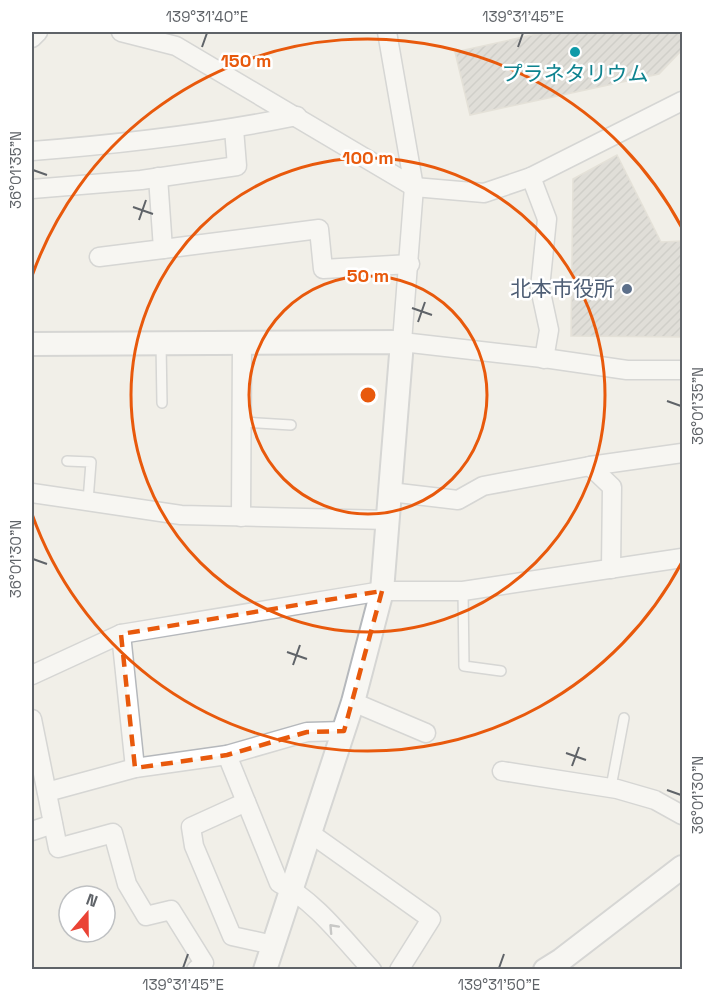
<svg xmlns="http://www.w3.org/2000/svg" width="714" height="1001" viewBox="0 0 714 1001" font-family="'Space Grotesk','Noto Sans JP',sans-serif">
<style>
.building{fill:url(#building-hatch);stroke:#d6d1c6;stroke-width:1.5}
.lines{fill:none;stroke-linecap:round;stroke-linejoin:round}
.service-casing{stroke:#b5b8bc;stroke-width:12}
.minor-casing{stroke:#b5b8bc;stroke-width:21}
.tertiary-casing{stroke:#b5b8bc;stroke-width:26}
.service{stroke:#fff;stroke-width:9}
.minor{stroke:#fff;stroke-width:18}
.tertiary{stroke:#fff;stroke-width:22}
.oneway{stroke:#979a9d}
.marked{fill:none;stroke:#e8590c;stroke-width:4.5;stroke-dasharray:12 8;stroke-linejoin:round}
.ticks{fill:none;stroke:#5f6368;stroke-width:2}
.ring{fill:none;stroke:#e8590c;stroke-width:3}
.culture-dot{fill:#0f9aa8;stroke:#fff;stroke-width:2}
.service-dot{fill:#5c6f8a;stroke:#fff;stroke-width:2}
.labels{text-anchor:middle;stroke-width:5;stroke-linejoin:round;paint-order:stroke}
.culture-label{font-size:21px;fill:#0d838f;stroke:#fff}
.service-label{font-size:21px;fill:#4e5e75;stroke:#fff;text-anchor:end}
.centre{fill:#e8590c;stroke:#fff;stroke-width:3}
.ring-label{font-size:18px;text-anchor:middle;font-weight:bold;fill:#e8590c;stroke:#fff;stroke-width:5;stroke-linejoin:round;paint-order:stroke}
.neatline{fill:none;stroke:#5f6368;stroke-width:2}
.ticks-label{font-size:15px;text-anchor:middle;fill:#5f6368}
</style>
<defs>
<pattern id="building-hatch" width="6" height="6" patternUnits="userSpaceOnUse" patternTransform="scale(1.5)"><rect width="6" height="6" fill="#cccac5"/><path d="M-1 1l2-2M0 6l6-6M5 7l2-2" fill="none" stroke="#a9a8a4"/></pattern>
</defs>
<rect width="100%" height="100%" fill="#f1efe8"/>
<!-- building -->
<g class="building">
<polygon points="546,32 682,32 682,50 659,74 470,115 455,52"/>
<polygon points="617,155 661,242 682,241 682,337 571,336 573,179"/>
</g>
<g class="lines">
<!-- service casing -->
<g class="service-casing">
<g id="service">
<polyline points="161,344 162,403"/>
<polyline points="242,422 291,425"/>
<polyline points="67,461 91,462 88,501"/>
<polyline points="463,591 464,666 501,671"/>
<polyline points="611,787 624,718"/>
</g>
</g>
<!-- minor casing -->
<g class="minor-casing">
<g id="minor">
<polyline points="121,32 176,46 414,187 484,193 531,177 682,101"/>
<polyline points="387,32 414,187 402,342 551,359 627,370 682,370"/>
<polyline points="32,38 38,32"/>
<path d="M32 151C120 144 209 134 297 116"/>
<polyline points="531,177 547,219 540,288 549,330 544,359"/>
<polyline points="32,189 141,180 237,166 234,129"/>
<polyline points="163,249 319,229 323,269 410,264"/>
<polyline points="99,257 163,249 158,177"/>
<polyline points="590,466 612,487 611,569"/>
<polyline points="390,492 458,500 483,486 590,466 682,453"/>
<polyline points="32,493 181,515 388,520"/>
<polyline points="241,517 242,344"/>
<polyline points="121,634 135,768"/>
<polyline points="32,675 121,634 382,591 463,591 682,558"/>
<polyline points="353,702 426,733"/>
<polyline points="32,719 58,848 113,833 127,884 146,916 171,910 204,963 196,970"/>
<path d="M227 755 279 883C314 899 346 942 372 970"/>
<polyline points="502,771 617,789 655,800 682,815"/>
<polyline points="47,792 135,768 227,755 307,732 344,731"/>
<polyline points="246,802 191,827 194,846 232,936 273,945"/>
<polyline points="32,831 53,824"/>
<polyline points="310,833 431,919 399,970"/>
</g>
</g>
<!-- tertiary casing -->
<g class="tertiary-casing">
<g id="tertiary">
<polyline points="32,344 402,342 382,591 353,702 265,970"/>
<polyline points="545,970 561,960 682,867"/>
</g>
</g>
<!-- service -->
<use href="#service" class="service"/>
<!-- minor -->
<use href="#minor" class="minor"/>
<!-- tertiary -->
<use href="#tertiary" class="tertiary"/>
</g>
<!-- one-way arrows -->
<defs><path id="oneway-chevron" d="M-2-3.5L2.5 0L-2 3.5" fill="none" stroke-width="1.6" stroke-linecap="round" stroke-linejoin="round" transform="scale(1.5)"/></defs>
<use class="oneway" href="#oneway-chevron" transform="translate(333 928) rotate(-133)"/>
<!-- marked area -->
<path d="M0 0H714V1001H0ZM382 591 344 731 307 732 227 755 135 768 121 634Z" fill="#f1efe8" fill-opacity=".55" fill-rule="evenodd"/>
<path class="marked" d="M382 591 344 731 307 732 227 755 135 768 121 634Z"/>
<!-- ticks -->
<path class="ticks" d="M202 47 207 33M518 47 523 33M33 170 47 175M133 207 153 214M139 220 146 200M412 308 432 315M418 322 425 302M667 401 681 406M33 559 47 564M287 652 307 659M293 665 300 645M566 753 586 760M572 766 579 747M667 790 681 795M183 968 188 954M499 968 504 954"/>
<!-- distance rings -->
<g class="ring">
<circle cx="368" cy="395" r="119"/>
<circle cx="368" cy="395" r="237"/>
<path d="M682 562A356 356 0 0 1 32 514M32 276A356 356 0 0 1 682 228"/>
</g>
<!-- markers -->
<circle class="culture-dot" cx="575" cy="52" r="6"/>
<circle class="service-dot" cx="627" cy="289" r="6"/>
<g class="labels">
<!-- culture labels -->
<g class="culture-label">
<text x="575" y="81">プラネタリウム</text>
</g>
<!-- service labels -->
<g class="service-label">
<text x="615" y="296">北本市役所</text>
</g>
</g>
<circle cx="368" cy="395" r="9" class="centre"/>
<g class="ring-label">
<text x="246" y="67">150 m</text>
<text x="368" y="164">100 m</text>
<text x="368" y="282">50 m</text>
</g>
<!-- border -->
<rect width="714" height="1001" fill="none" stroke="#ffffff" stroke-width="66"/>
<!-- north arrow -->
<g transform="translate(87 914) rotate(20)"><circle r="28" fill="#ffffff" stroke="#bfc1c3" stroke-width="1.5"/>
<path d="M0-4.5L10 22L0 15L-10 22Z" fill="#ea4335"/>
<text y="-9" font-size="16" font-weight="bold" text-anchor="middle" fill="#5f6368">N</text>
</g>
<rect x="33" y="33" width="648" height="935" class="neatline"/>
<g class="ticks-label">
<text x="207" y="22">139°31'40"E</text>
<text x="523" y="22">139°31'45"E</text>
<text transform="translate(16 170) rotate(-90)" y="5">36°01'35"N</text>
<text transform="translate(698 406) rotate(-90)" y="5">36°01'35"N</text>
<text transform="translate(16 559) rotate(-90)" y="5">36°01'30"N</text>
<text transform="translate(698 795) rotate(-90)" y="5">36°01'30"N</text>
<text x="183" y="990">139°31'45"E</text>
<text x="499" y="990">139°31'50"E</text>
</g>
</svg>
